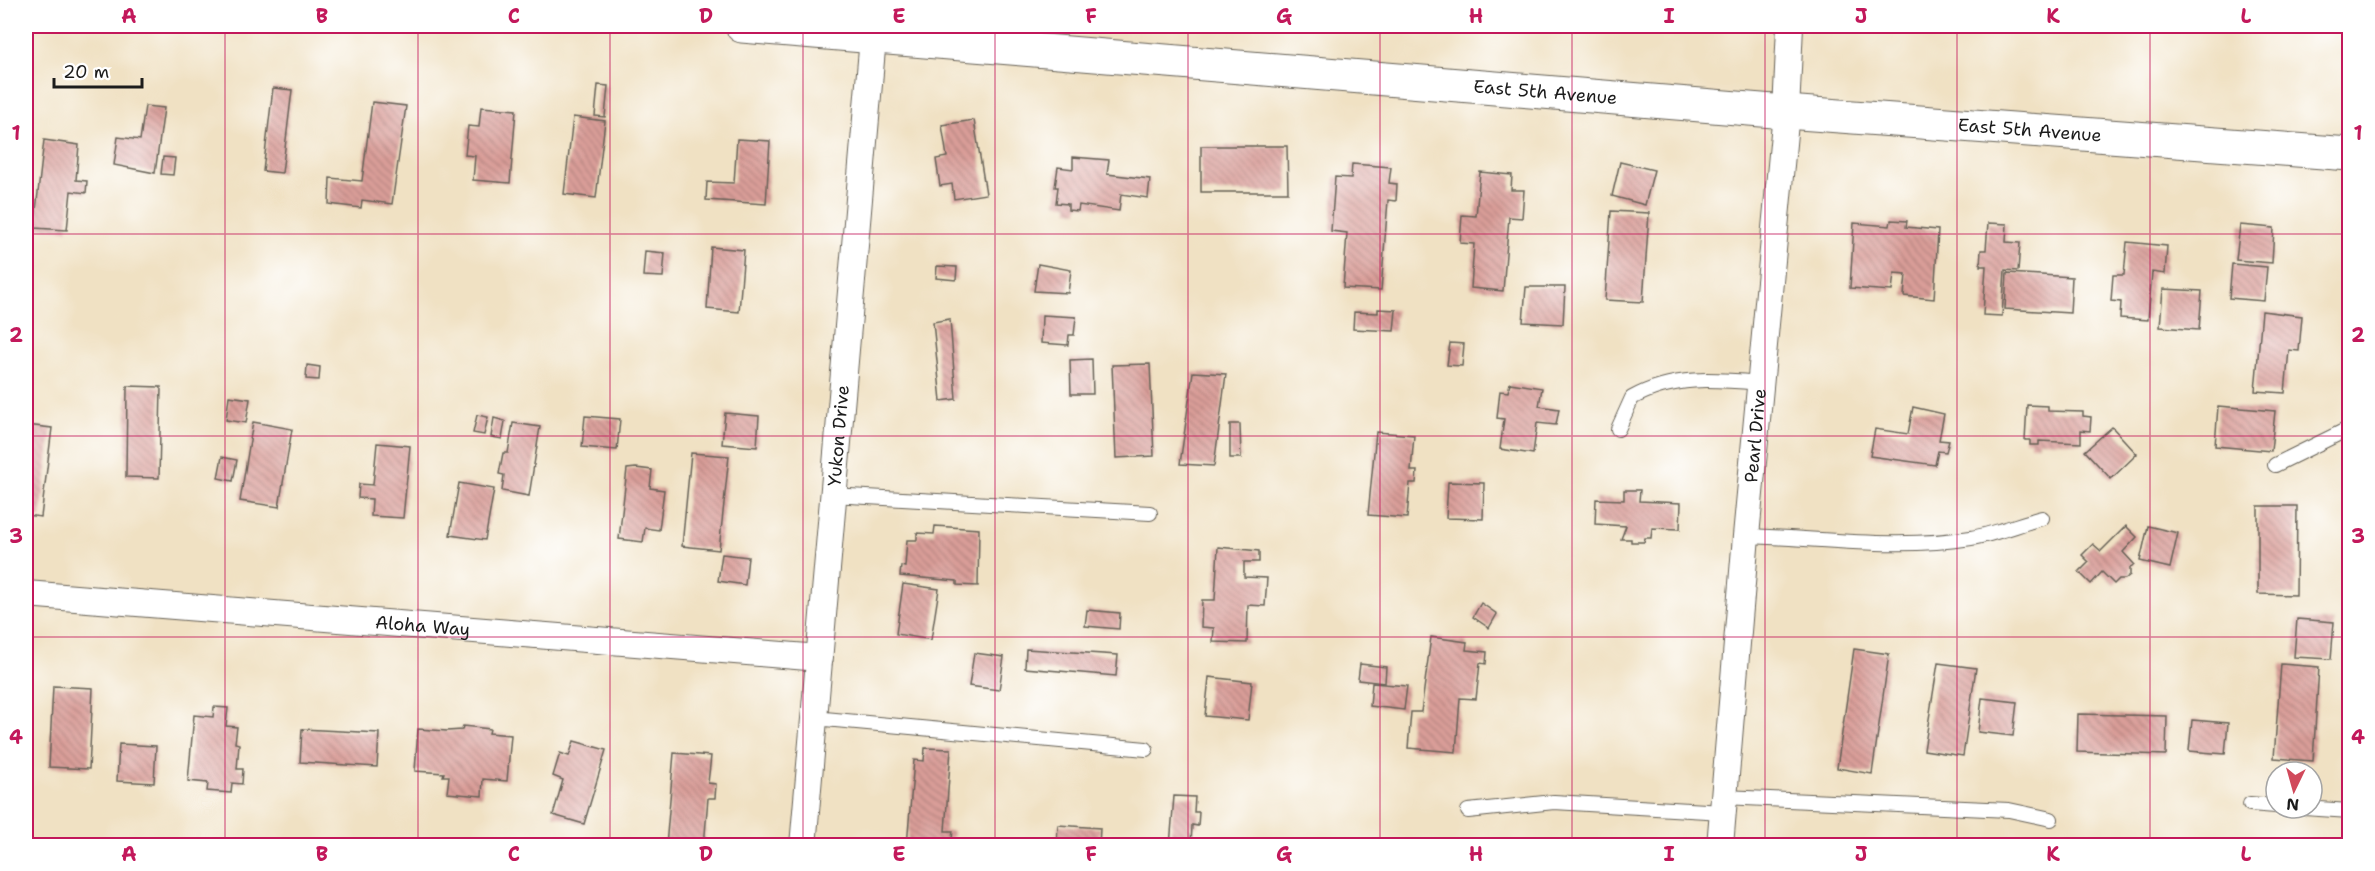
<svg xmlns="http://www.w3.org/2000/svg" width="2375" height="871" viewBox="0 0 2375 871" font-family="'Shantell Sans',sans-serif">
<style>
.building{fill:url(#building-back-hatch)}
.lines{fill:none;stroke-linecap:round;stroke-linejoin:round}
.service-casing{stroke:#666156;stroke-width:16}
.minor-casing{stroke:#666156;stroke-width:28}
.tertiary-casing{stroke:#666156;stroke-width:35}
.service{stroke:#fff;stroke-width:14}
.minor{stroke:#fff;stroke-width:26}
.tertiary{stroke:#fff;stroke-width:33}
.grid{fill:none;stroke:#c2185b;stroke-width:1.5;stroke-opacity:0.55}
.labels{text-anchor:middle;stroke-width:5;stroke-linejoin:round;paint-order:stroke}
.street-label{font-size:18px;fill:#1c1c1c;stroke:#fff}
.neatline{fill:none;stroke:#c2185b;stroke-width:2}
.grid-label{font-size:20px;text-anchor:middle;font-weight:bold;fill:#c2185b}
</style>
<defs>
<pattern id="building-back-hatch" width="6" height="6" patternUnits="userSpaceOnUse" patternTransform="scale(1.5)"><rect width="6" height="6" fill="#da9e99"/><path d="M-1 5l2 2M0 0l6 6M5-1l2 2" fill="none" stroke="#b0807c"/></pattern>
</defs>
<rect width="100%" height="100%" fill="#fff"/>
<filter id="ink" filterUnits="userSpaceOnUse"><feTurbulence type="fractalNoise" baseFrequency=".0167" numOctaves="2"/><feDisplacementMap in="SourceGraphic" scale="12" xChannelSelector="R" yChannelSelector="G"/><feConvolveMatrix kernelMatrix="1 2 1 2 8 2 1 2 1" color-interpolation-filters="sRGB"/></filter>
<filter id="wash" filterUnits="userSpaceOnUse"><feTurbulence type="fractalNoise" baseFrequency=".008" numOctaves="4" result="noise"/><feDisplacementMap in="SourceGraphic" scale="24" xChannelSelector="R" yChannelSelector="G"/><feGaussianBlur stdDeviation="1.35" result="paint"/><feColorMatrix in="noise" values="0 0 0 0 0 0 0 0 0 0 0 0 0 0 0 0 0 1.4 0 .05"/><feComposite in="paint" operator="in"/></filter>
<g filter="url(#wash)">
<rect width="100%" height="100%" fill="#f0e1c3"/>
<g id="blocks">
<!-- building -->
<g class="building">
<rect x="2114" y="26" width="11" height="5"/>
<polygon points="598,85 608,86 605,117 595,116"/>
<polygon points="273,88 292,90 282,173 263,171"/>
<polygon points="372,102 406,106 392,204 362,200 361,208 329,204 330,178 362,181"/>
<polygon points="145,106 164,108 155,173 114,165 118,137 140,140"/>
<polygon points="481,107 516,110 510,183 473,180 475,156 465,155 468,126 479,127"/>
<polygon points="573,117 605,121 596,198 564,194"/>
<polygon points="974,120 986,194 954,199 952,184 940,186 936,159 947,157 942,125"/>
<polygon points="737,139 770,141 766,204 706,200 707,182 734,183"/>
<polygon points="44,140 79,145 76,180 87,181 86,193 71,191 67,230 34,228"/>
<polygon points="1201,146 1287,146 1288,192 1201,192"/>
<polygon points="163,157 175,158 173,175 161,174"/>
<polygon points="1073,157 1109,160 1107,174 1150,179 1148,198 1121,194 1119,211 1079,205 1078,211 1068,210 1068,204 1056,203 1058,187 1055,187 1058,167 1073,169"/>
<polygon points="1620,162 1654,170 1645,205 1612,196"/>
<polygon points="1352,164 1391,167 1389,183 1397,184 1396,201 1388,200 1381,290 1343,288 1347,233 1331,231 1335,177 1351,178"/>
<polygon points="1480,172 1512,175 1511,190 1524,190 1522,218 1509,217 1503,291 1471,288 1474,244 1460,243 1462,215 1476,216"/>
<polygon points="1611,211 1649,213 1643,302 1605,300"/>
<polygon points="1891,220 1907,221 1906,227 1938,230 1934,299 1904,296 1906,274 1894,273 1892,291 1850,288 1854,223 1890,226"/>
<polygon points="1988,223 2007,224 2006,242 2020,243 2018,271 2005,270 2002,316 1983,315 1986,266 1980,266 1981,250 1986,250"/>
<polygon points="2240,225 2274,228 2272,263 2236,260"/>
<polygon points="2127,242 2167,246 2165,274 2152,272 2148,320 2120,318 2121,302 2111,301 2113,275 2124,275"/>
<polygon points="711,247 744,250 739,312 707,309"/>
<polygon points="645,251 665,253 663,277 643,276"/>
<polygon points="1038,264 1071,270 1068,293 1034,291"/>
<polygon points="2232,264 2267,267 2264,301 2229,298"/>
<polygon points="937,266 957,267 956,280 936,278"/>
<polygon points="2007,273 2072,277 2070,313 2005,309"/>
<polygon points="1526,287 1565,287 1563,324 1523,322"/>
<polygon points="2163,289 2202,291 2199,330 2160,327"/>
<polygon points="1378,309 1396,310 1394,331 1353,329 1354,312 1378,313"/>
<polygon points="2262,311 2302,316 2299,351 2289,350 2285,393 2255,391"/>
<polygon points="1042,315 1076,317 1074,335 1069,335 1068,345 1041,343"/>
<polygon points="950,319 956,399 941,401 933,322"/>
<polygon points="1450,343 1464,344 1462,366 1447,365"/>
<polygon points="1092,359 1093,394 1071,394 1070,360"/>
<polygon points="1150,364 1154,456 1116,458 1112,365"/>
<polygon points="307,365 320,367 319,380 306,379"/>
<polygon points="1193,372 1226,374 1214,466 1180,464"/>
<polygon points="1510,383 1542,388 1539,406 1559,409 1556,425 1537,423 1533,454 1500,449 1504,419 1497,418 1500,391 1508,392"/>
<polygon points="127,386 161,387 159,478 126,477"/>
<polygon points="229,396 250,399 246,423 226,420"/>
<polygon points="2027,405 2048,406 2048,411 2083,412 2083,416 2091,417 2090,431 2081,430 2081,443 2039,441 2039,445 2030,445 2030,440 2025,440"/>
<polygon points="2218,406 2275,411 2271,451 2215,446"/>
<polygon points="1913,407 1944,414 1939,440 1949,441 1946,452 1938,451 1935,465 1870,456 1875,429 1908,434"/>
<polygon points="725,413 759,416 757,447 722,444"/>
<polygon points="477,415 488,417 484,435 473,433"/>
<polygon points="585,416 620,419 617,450 582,447"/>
<polygon points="494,418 505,421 502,439 491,437"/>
<polygon points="253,422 292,429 279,507 240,501"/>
<polygon points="513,423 540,427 529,496 502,491 504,475 499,474 503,453 508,453"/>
<polygon points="1230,424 1240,424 1241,458 1230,458"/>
<polygon points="26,425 52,428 41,517 26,515"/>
<polygon points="2112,427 2137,454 2111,479 2085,451"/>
<polygon points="1376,432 1414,435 1411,471 1417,471 1416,483 1410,483 1407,518 1368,515"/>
<polygon points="377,443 410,446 403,518 371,516 372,499 358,498 359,484 373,485"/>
<polygon points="691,453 729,456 719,550 682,546"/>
<polygon points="222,457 237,460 233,481 218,478"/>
<polygon points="636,468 652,470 650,488 664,490 659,530 645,528 643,542 619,539 627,469"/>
<polygon points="1448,482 1484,483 1483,519 1446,518"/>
<polygon points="459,483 494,489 485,540 450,535"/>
<polygon points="1624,490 1640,490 1639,501 1681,503 1680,529 1652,528 1651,538 1645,538 1644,542 1631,542 1631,539 1621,539 1626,526 1595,524 1596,499 1624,500"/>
<polygon points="2258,506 2297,506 2296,595 2258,594"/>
<polygon points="935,526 979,529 978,586 957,585 957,581 900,576 901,566 905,567 907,540 917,540 917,533 934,534"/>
<polygon points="2126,526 2137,537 2123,552 2134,564 2130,568 2130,575 2125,579 2119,579 2114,584 2102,572 2091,584 2079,572 2089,562 2082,555 2093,544 2101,551"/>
<polygon points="2148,526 2178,533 2170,568 2140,561"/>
<polygon points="1218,547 1259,551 1259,562 1244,562 1244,577 1267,578 1265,606 1248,605 1247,643 1213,642 1214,628 1201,627 1202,600 1215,600"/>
<polygon points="722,554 748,557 745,585 718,581"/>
<polygon points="903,584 939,589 931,640 896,634"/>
<polygon points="1481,603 1497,614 1489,628 1473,617"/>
<polygon points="1087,610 1120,613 1119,629 1085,626"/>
<polygon points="2297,619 2334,622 2331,659 2294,657"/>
<polygon points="1431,637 1467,642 1466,650 1487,652 1486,664 1480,663 1476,699 1460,698 1456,752 1408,748 1411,712 1421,712"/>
<polygon points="1026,649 1118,655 1116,676 1025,668"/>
<polygon points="1854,649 1889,654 1872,774 1837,768"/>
<polygon points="974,653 1004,657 999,690 969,686"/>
<polygon points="1938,663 1976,668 1963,756 1924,750"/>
<polygon points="1360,664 1386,667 1385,683 1358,680"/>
<polygon points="2281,664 2319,667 2313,761 2274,758"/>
<polygon points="1209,677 1252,682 1248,720 1205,716"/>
<polygon points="1372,683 1407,686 1404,710 1370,706"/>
<polygon points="53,686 93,688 89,769 49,767"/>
<polygon points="1982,698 2017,702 2013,736 1978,732"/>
<polygon points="214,707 228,708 226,726 237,727 235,743 239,744 237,769 243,769 242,784 232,783 231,793 207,791 208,783 188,781 194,715 213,717"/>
<polygon points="2078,714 2167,716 2166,755 2077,752"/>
<polygon points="2192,720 2228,723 2225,754 2189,751"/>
<polygon points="463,726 490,729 489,733 511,735 507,781 483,779 482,796 447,793 449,776 443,776 444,773 415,771 418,729 447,731 462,730"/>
<polygon points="302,729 379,733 377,767 300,762"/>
<polygon points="574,741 606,750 584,824 553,815 563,780 553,776 560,753 569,756"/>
<polygon points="119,744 156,746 154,783 117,781"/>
<polygon points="925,748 951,749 945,831 953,831 951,846 907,846 914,760 924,761"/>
<polygon points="674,753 711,756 708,783 716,784 715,798 708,798 704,846 666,846"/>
<polygon points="1174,796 1195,797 1194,812 1199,812 1198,826 1192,825 1191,846 1170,846"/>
<polygon points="1058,825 1100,828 1099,846 1023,846 1023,840 1057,843"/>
</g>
</g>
</g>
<g filter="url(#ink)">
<use href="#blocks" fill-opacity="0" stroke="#666156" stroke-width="1.5"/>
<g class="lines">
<!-- service casing -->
<g class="service-casing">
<g id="service">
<path d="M1618 429 1632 398C1673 375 1715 379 1760 383"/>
<polyline points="2275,465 2350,428"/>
<polyline points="832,495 1150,513"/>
<path d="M1746 536C1821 538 1896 550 1971 538 1995 534 2019 524 2042 518"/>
<polyline points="814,718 1146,749"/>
<polyline points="1724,797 2009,810 2051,819"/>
<polyline points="2250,804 2276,806"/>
<polyline points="2304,808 2350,811"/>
<polyline points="1468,811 1554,802 1723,812"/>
</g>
</g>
<!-- minor casing -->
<g class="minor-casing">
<g id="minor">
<path id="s1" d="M26 594 820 658"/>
<path id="s2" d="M803 846 874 26"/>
<path id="s3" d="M1720 846 1746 536 1786 112 1790 26"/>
</g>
</g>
<!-- tertiary casing -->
<g class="tertiary-casing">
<g id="tertiary">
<path id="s4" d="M742 26 1786 112 2350 154"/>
</g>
</g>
<!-- service -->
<use href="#service" class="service"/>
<!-- minor -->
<use href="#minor" class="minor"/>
<!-- tertiary -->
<use href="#tertiary" class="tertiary"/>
</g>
</g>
<!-- grid -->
<path class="grid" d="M225 26V846M418 26V846M610 26V846M803 26V846M995 26V846M1188 26V846M1380 26V846M1572 26V846M1765 26V846M1957 26V846M2150 26V846M26 234H2350M26 436H2350M26 637H2350"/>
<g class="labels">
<!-- street labels -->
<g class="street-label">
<text dy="6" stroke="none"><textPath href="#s4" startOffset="806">East 5th Avenue</textPath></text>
<text dy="6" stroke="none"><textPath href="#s4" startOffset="1292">East 5th Avenue</textPath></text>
<text dy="6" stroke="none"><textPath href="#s2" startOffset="412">Yukon Drive</textPath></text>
<text dy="6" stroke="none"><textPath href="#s3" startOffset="412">Pearl Drive</textPath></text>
<text dy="6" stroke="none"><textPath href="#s1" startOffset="398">Aloha Way</textPath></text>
</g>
</g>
<!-- margin -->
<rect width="2375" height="871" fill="none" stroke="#fff" stroke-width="66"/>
<!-- north arrow -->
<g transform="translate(2294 790) rotate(185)"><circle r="28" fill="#ffffff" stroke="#a4a4a4" stroke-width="1.5"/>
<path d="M0-4.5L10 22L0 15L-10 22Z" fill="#d1495b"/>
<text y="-9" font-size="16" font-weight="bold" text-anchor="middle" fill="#1c1c1c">N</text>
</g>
<!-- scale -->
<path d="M54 78v9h88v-9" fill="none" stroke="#1c1c1c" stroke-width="3"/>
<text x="63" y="78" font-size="18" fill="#1c1c1c" stroke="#ffffff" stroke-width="4.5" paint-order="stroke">20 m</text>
<rect x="33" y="33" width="2309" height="805" class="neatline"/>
<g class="grid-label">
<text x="129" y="23">A</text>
<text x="322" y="23">B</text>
<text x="514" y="23">C</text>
<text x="706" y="23">D</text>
<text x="899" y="23">E</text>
<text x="1091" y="23">F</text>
<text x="1284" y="23">G</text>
<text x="1476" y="23">H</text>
<text x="1669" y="23">I</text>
<text x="1861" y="23">J</text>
<text x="2053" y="23">K</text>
<text x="2246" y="23">L</text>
<text x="16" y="140">1</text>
<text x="2358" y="140">1</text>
<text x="16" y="342">2</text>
<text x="2358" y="342">2</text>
<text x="16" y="543">3</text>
<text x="2358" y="543">3</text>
<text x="16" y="744">4</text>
<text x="2358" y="744">4</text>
<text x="129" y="861">A</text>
<text x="322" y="861">B</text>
<text x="514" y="861">C</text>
<text x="706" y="861">D</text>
<text x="899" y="861">E</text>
<text x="1091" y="861">F</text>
<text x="1284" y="861">G</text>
<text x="1476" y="861">H</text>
<text x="1669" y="861">I</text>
<text x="1861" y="861">J</text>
<text x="2053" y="861">K</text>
<text x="2246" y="861">L</text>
</g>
</svg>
